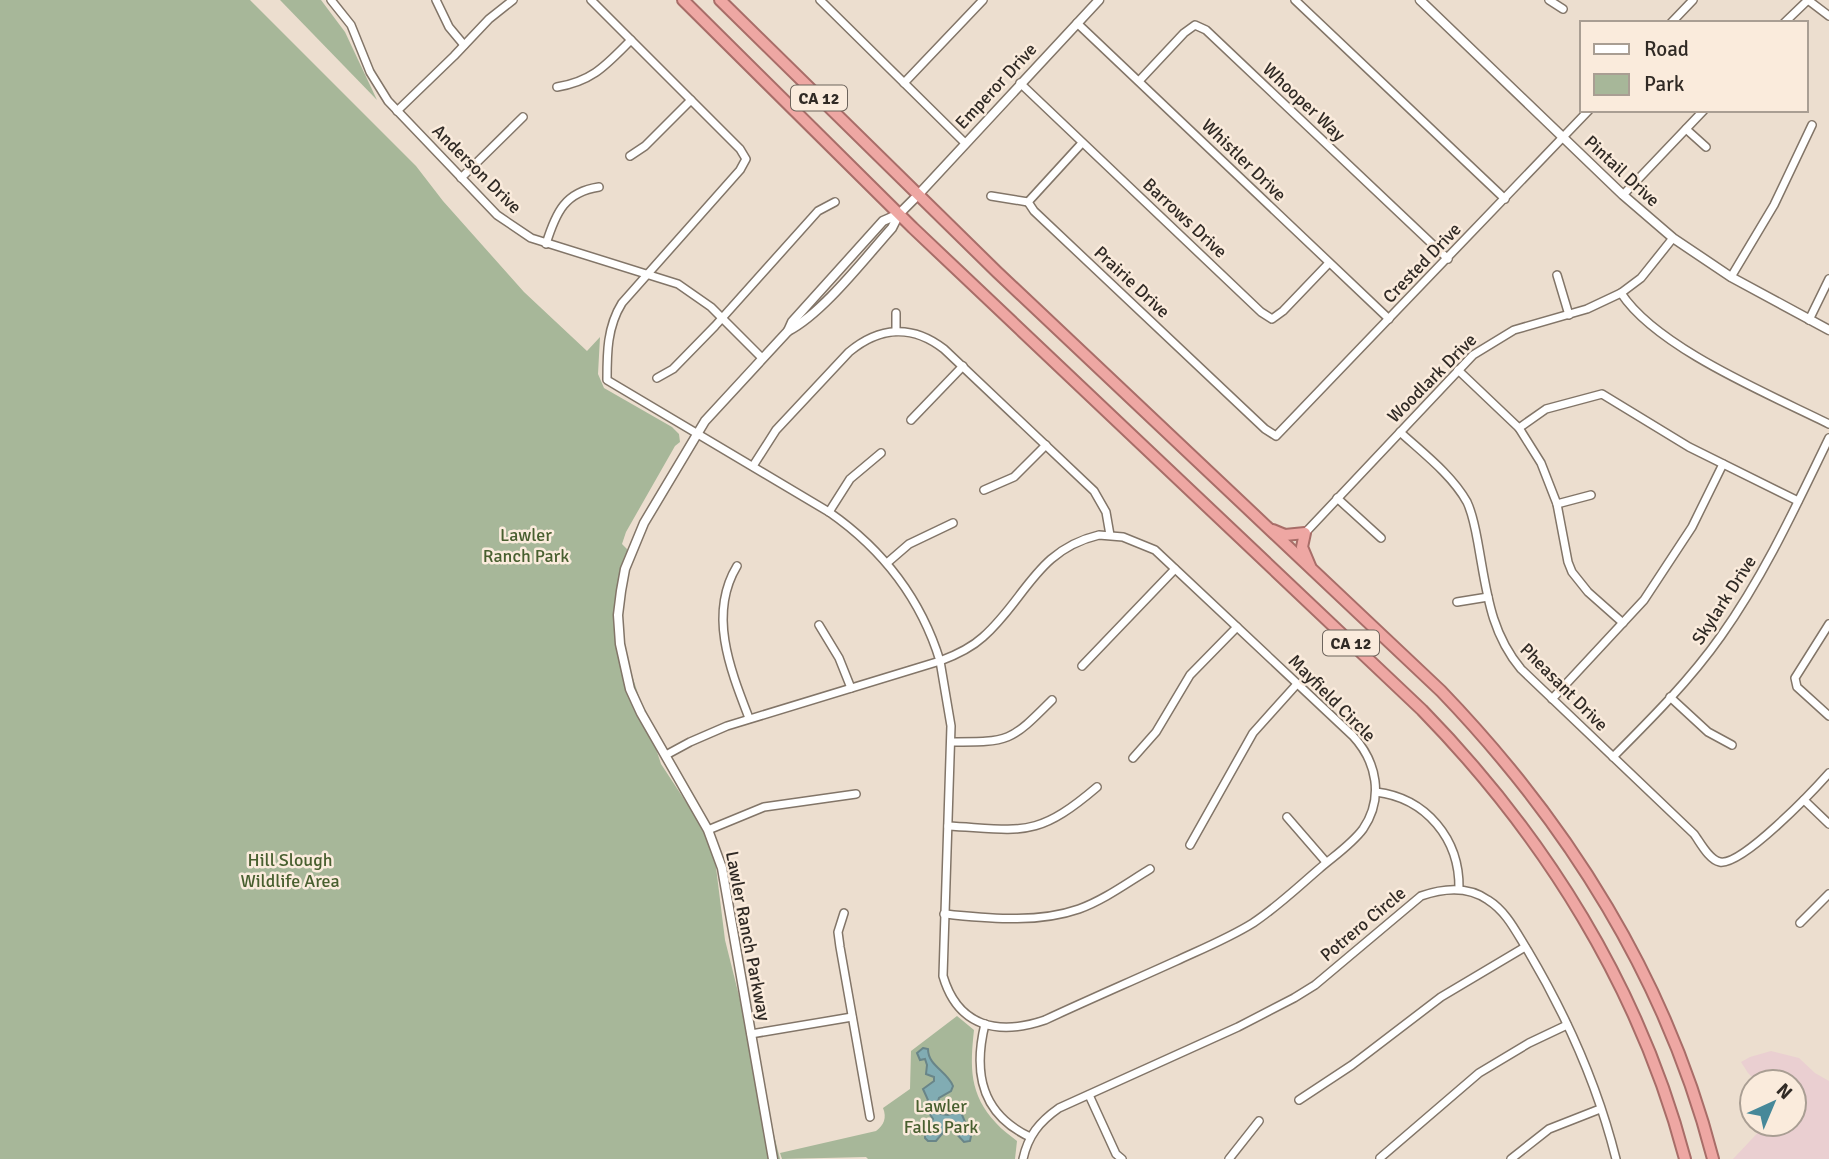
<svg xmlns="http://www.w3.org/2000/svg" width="1829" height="1159" viewBox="0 0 1829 1159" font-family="Signika,sans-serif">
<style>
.commercial{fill:#eacfd1}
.green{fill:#a7b799}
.water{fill:#81acb3;stroke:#698588;stroke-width:2}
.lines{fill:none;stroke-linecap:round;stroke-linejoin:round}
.minor-casing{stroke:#827568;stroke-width:10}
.tertiary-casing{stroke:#827568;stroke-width:11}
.trunk-casing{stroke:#a86d68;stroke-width:14}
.minor{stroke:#fff;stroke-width:7}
.tertiary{stroke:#fff;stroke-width:8}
.trunk{stroke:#eea7a3;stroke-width:10}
.labels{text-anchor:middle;stroke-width:5;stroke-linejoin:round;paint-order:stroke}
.shield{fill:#faebdc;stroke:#6d645c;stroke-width:2}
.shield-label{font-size:16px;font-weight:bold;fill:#302a25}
.street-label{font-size:18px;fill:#302a25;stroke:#faebdc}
.park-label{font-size:18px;fill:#485f2f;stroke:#faebdc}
</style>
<rect width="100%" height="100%" fill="#ecdecf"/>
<!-- commercial -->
<polygon class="commercial" points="1771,1051 1799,1058 1815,1073 1829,1081 1829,1159 1733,1159 1766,1124 1794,1124 1794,1082 1757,1082 1748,1073 1741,1062 1750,1057"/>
<!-- green -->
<g class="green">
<polygon points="0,0 250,0 416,166 443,201 524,292 587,351 600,337 598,374 604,388 672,427 679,434 680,442 675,446 626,532 622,544 633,555 617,590 628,663 661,764 713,843 725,940 780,1159 0,1159"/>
<polygon points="280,0 321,0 345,32 377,100"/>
<path d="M957 1016 974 1030C970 1067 969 1094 996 1123 1002 1130 1010 1135 1017 1141L1015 1159H868L866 1157 782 1159 780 1153 876 1131C884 1125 887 1118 883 1108L910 1089 911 1051Z"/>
</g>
<!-- water -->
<path class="water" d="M923 1048 928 1049C928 1066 947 1071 953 1086L951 1091 939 1098 936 1108 941 1114 948 1115 960 1110 971 1136 970 1141 964 1142 952 1129H946L936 1141H928L925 1138V1132L933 1119 926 1108 928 1100 923 1089 934 1081V1077L926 1074 927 1065 925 1059 920 1060 917 1053Z"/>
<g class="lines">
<!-- minor casing -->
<g class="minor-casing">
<g id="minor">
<polyline points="331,0 351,25 370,72 388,101 497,215 531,238 678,284 711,307 762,358"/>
<polyline points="436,0 449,27 464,45"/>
<path d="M591 0 740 149 746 159 740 170 622 303C607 327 607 353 607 380L829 512C882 549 921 599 940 661L727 726 690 742 666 755"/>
<polyline points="820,0 965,143"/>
<polyline points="1295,0 1505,199"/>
<polyline points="1549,0 1563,9"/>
<polyline points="1808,0 1829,16"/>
<polyline points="1077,23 1389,319"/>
<polyline points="1671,23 1693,0"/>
<polyline points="1784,23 1808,0"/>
<polyline points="1139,81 1184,33 1195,25 1206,30 1448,259"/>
<polyline points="904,83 983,0"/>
<polyline points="1020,83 1261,312 1272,319 1283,311 1329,263"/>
<path d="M557 87C593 81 606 65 631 40"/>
<polyline points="397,111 454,56 489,19 513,0"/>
<polyline points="1686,129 1706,147"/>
<polyline points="1082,143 1028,202 1034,211 1265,429 1276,436 1589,110"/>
<polyline points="630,156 645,146 691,100"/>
<polyline points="461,178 523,117"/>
<polyline points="1623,195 1704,110"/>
<polyline points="991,196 1028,202"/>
<path d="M546 244C556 212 565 192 599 187"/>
<polyline points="1557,275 1569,315"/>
<polyline points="1731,277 1774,205 1812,125"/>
<path d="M1621 293C1657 348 1769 394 1829 424"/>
<polyline points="1809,320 1829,279"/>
<polyline points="896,331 896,313"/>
<polyline points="1458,370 1519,428 1541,463 1557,504 1568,562 1572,572 1588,592 1623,623"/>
<polyline points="657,378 673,369 715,326 818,211 835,202"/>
<polyline points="911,420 963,366"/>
<polyline points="1519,428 1546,409 1602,394 1689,447 1798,501"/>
<path d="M1400 432C1423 453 1452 475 1467 502 1474 517 1476 533 1479 549 1487 594 1491 633 1521 669L1694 834C1700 842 1709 860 1720 862 1742 866 1813 791 1829 773"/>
<path d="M753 466 776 430 849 352C879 327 912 324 944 349L1094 491 1106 512 1110 535"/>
<polyline points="984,490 1014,477 1046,445"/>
<polyline points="1337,498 1381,538"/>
<polyline points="1557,504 1591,495"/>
<polyline points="829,512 850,479 881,453"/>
<polyline points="1305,533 1473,355 1514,330 1587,309 1621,293 1641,278 1673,238"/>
<path d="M1099 535 1123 537 1155 550 1353 736C1377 762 1384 798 1363 829 1352 844 1334 856 1319 869 1298 887 1277 907 1253 923 1229 938 1202 949 1176 961 1132 981 1088 1000 1045 1020 998 1036 958 1027 943 976L951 726 940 661C956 655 971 648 983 637 1026 599 1036 550 1099 535Z"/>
<polyline points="887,563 909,544 953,523"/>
<path d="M737 566C708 614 730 669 749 718"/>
<polyline points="1457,602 1488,597"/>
<polyline points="1829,624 1795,678 1797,687 1829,716"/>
<polyline points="819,625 839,658 851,688"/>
<polyline points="1082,666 1175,569"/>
<polyline points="1670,697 1708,732 1732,745"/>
<polyline points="1552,699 1644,600 1692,527 1723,464"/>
<path d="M951 742C1010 742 1010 742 1052 700"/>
<path d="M1613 757C1651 719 1690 680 1721 636 1765 574 1796 506 1829 438"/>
<polyline points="1133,758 1156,732 1190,675 1237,627"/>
<path d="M1376 792C1426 798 1460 839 1459 889"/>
<polyline points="1804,800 1829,824"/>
<polyline points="1287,817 1326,862"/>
<path d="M948 826C1023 830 1036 839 1097 787"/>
<polyline points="708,830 764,807 856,794"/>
<polyline points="1190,845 1253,733 1297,684"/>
<polyline points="844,913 838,932 840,947 870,1117"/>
<path d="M944 914C988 918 1036 924 1079 909 1104 900 1127 883 1150 869"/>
<polyline points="1800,923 1829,894"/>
<path d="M985 1024C973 1073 981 1114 1030 1137"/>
<polyline points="751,1034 852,1017"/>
<polyline points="1089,1095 1116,1154 1122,1159"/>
<polyline points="1299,1100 1352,1065 1441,997 1525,947"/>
<polyline points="1380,1158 1479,1073 1529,1043 1567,1025"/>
<path d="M1023 1159C1028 1136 1039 1122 1059 1108L1238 1027 1294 998 1315 985 1421 896C1444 888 1468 886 1488 900 1507 912 1516 932 1528 951 1566 1015 1598 1087 1616 1159"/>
<polyline points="1229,1159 1259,1121"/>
<polyline points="1511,1159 1549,1129 1600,1109"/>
</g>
</g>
<!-- tertiary casing -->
<g class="tertiary-casing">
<g id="tertiary">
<polyline points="1420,0 1623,195 1673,238 1731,277 1829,330"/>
<polyline points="788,331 792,322 883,221 899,214 918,195 1099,0"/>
<path d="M773 1159 722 868 708 830 641 713 630 689 620 644 618 615 621 591 625 569 644 523 705 421 788 331C823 313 865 258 892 228L899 214"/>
</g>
</g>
<!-- trunk casing -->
<g class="trunk-casing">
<g id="trunk">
<path d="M683 0 913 228 1422 710C1545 836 1640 988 1685 1159"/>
<path d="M720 0 997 272 1441 691C1568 823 1667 980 1713 1159"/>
<polyline points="1273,530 1285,535 1305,533 1302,547 1310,566"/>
</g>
</g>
<!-- minor -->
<use href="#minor" class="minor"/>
<!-- tertiary -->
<use href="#tertiary" class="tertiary"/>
<!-- trunk -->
<use href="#trunk" class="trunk"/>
</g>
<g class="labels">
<!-- shield labels -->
<g class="shield">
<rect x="791" y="85.5" width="56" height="25" rx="5"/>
<rect x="1323" y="630.5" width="56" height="25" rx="5"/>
</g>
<g class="shield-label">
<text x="819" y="104">CA 12</text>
<text x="1351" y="649">CA 12</text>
</g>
<!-- street labels -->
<g class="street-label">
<text transform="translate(996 86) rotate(-47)" y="6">Emperor Drive</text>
<text transform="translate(1304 102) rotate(43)" y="6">Whooper Way</text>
<text transform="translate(1244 160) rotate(44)" y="6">Whistler Drive</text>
<text transform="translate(477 169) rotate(45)" y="6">Anderson Drive</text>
<text transform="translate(1622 171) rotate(43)" y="6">Pintail Drive</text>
<text transform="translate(1185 218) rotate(43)" y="6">Barrows Drive</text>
<text transform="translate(1422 263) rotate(-46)" y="6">Crested Drive</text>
<text transform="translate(1132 282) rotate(43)" y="6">Prairie Drive</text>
<text transform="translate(1432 378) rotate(-45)" y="6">Woodlark Drive</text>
<text transform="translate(1724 600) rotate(-57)" y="6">Skylark Drive</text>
<text transform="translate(1564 687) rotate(45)" y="6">Pheasant Drive</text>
<text transform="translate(1332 698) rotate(45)" y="6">Mayfield Circle</text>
<text transform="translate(1363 924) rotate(-40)" y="6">Potrero Circle</text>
<text transform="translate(748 936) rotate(79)" y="6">Lawler Ranch Parkway</text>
</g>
<!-- park labels -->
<g class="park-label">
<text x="526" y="541">Lawler<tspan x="526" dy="21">Ranch Park</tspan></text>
<text x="290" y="866">Hill Slough<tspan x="290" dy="21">Wildlife Area</tspan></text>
<text x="941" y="1112">Lawler<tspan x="941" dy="21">Falls Park</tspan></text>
</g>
</g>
<!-- legend -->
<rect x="1580" y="21" width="228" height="91" fill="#faebdc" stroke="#a99e93" stroke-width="2"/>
<rect x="1594" y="44" width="35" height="10" fill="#ffffff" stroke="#a99e93" stroke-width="2"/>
<text x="1644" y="56" font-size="21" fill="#302a25">Road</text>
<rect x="1594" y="74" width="35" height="21" fill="#a7b799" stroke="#a99e93" stroke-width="2"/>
<text x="1644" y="91" font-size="21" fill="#302a25">Park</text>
<!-- north arrow -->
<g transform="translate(1773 1103) rotate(44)"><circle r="33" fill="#faebdc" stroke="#a99e93" stroke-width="2"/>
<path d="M0-5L12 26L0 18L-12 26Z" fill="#468899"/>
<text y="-10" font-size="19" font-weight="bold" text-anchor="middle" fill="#302a25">N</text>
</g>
</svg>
